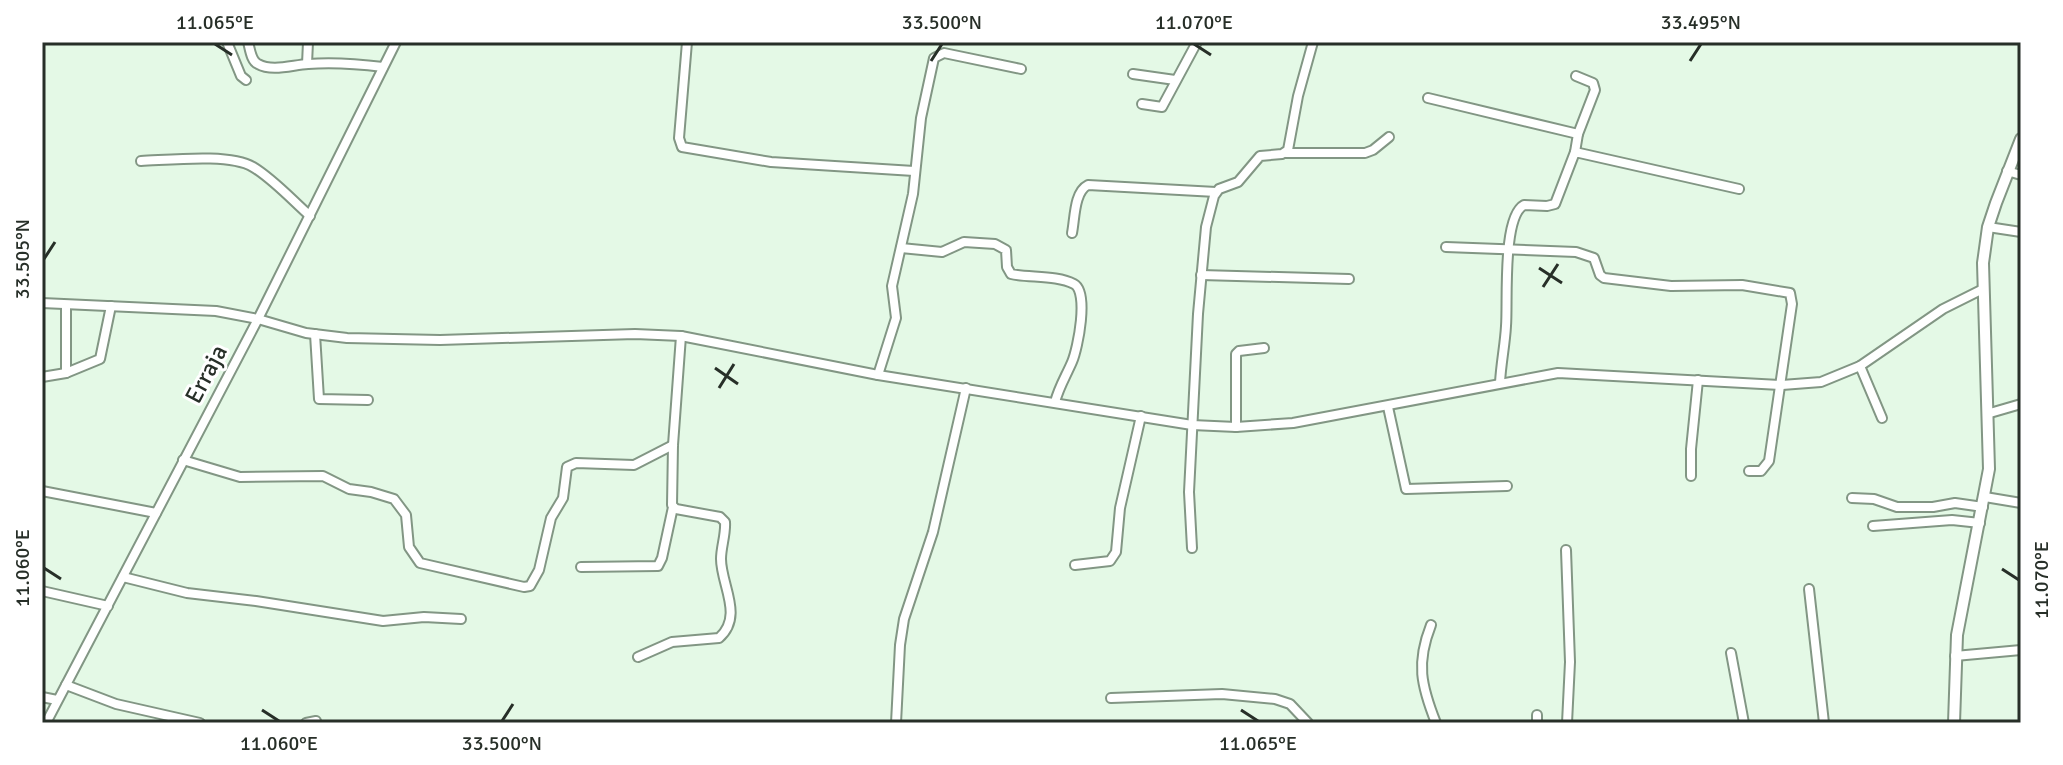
<svg xmlns="http://www.w3.org/2000/svg" width="2063" height="765" viewBox="0 0 2063 765" font-family="Signika,sans-serif">
<style>
.lines{fill:none;stroke-linecap:round;stroke-linejoin:round}
.minor-casing{stroke:#829684;stroke-width:12}
.major-casing{stroke:#829684;stroke-width:14}
.minor{stroke:#fff;stroke-width:8}
.major{stroke:#fff;stroke-width:10}
.ticks{fill:none;stroke:#272f28;stroke-width:3}
.labels{text-anchor:middle;stroke-width:6;stroke-linejoin:round;paint-order:stroke}
.street-label{font-size:24px;fill:#272f28;stroke:#fff}
.neatline{fill:none;stroke:#272f28;stroke-width:3}
.ticks-label{font-size:20px;text-anchor:middle;fill:#272f28}
</style>
<rect width="100%" height="100%" fill="#e4f9e6"/>
<g class="lines">
<!-- minor casing -->
<g class="minor-casing">
<g id="minor">
<polyline points="227,42 241,76 246,80"/>
<path d="M248 42C250 49 251 61 258 64 272 72 292 65 308 64 332 62 359 64 383 67"/>
<polyline points="687,42 679,138 682,147 771,162 914,171"/>
<polyline points="307,64 308,42"/>
<polyline points="1133,74 1175,80"/>
<polyline points="1576,76 1593,83 1595,90 1578,134"/>
<polyline points="1428,98 1578,134 1575,152"/>
<polyline points="1142,104 1162,107 1197,42"/>
<polyline points="1286,153 1365,153 1373,150 1389,137"/>
<path d="M141 161C169 160 230 153 253 167 273 179 292 200 310 216"/>
<polyline points="2007,171 2021,175"/>
<polyline points="1988,227 2021,232"/>
<path d="M1072 233C1075 218 1074 192 1088 185L1216 192"/>
<polyline points="1446,247 1576,252 1594,258 1600,275 1604,278 1671,286 1742,285 1790,293 1792,304 1769,461 1761,471 1749,471"/>
<path d="M901 248 942 252 964 242 995 244 1006 250 1007 267 1011 274C1030 278 1057 275 1074 284 1089 292 1078 348 1072 362 1066 376 1059 387 1055 402"/>
<polyline points="1201,275 1349,279"/>
<polyline points="42,303 216,311 258,319 306,333 347,338 440,340 635,334 681,336 878,375 1192,425 1236,427 1293,423 1558,373 1782,385 1821,382 1860,366 1943,309 1983,289"/>
<polyline points="66,305 66,373"/>
<polyline points="315,334 319,399 368,400"/>
<polyline points="1860,366 1882,418"/>
<polyline points="878,375 896,318 892,286 913,194 921,118 934,58 944,53 1021,69"/>
<polyline points="42,377 66,373 100,359 111,306"/>
<path d="M1500 383C1501 363 1505 345 1506 326 1508 302 1502 217 1524 205L1547 206 1555 204 1575 152 1739 189"/>
<polyline points="1388,407 1406,489 1507,486"/>
<polyline points="1990,413 2021,404"/>
<polyline points="1236,427 1236,354 1239,351 1264,348"/>
<polyline points="183,460 240,477 323,476 349,489 371,492 394,499 406,515 409,547 420,563 524,587 530,586 539,570 551,518 563,498 567,467 576,463 634,465 673,445"/>
<polyline points="1691,476 1691,449 1698,380"/>
<polyline points="42,491 156,513"/>
<polyline points="1985,497 2021,503"/>
<polyline points="1852,498 1874,499 1897,507 1933,507 1955,503 1983,507"/>
<polyline points="1873,526 1952,520 1980,523"/>
<polyline points="1192,548 1189,492 1198,314 1206,227 1214,196 1219,189 1238,182 1260,156 1282,154 1288,150 1298,96 1313,42"/>
<polyline points="1566,550 1570,662 1567,723"/>
<polyline points="1075,565 1110,561 1116,552 1120,508 1141,416"/>
<polyline points="581,567 658,566 662,558 673,507"/>
<polyline points="123,577 187,593 256,601 383,621 424,617 461,619"/>
<polyline points="1809,589 1824,723"/>
<polyline points="42,591 108,606"/>
<path d="M1431 625C1416 663 1421 685 1436 723"/>
<polyline points="1731,653 1744,723"/>
<polyline points="1955,656 2021,650"/>
<path d="M638 657 672 642 719 638C744 616 721 585 721 559 721 547 726 534 725 522L720 517 676 509 672 505 673 445 681 336"/>
<polyline points="66,685 116,704 200,723"/>
<polyline points="42,697 57,700"/>
<polyline points="1111,698 1222,694 1275,699 1290,704 1308,723"/>
<polyline points="1537,715 1537,723"/>
<polyline points="46,723 258,319 396,42"/>
<polyline points="306,723 316,721"/>
<polyline points="896,723 900,645 904,619 933,532 966,388"/>
</g>
</g>
<!-- major casing -->
<g class="major-casing">
<polyline id="major" points="1954,723 1957,635 1989,469 1983,263 1988,227 1996,203 2021,139"/>
</g>
<!-- minor -->
<use href="#minor" class="minor"/>
<!-- major -->
<use href="#major" class="major"/>
</g>
<!-- ticks -->
<path class="ticks" d="M215 44 232 55M1194 44 1211 55M931 61 942 44M1690 61 1701 44M44 259 55 242M1539 268 1562 283M1543 287 1558 264M715 368 738 384M719 388 734 364M44 568 61 579M2002 569 2019 580M262 710 279 721M1241 710 1258 721M502 721 513 704"/>
<g class="labels">
<!-- street labels -->
<g class="street-label">
<text transform="translate(206 374) rotate(-62)" y="8">Erraja</text>
</g>
</g>
<!-- border -->
<rect width="2063" height="765" fill="none" stroke="#ffffff" stroke-width="88"/>
<rect x="44" y="44" width="1975" height="677" class="neatline"/>
<g class="ticks-label">
<text x="215" y="29">11.065°E</text>
<text x="942" y="29">33.500°N</text>
<text x="1194" y="29">11.070°E</text>
<text x="1701" y="29">33.495°N</text>
<text transform="translate(22 259) rotate(-90)" y="7">33.505°N</text>
<text transform="translate(22 568) rotate(-90)" y="7">11.060°E</text>
<text transform="translate(2041 580) rotate(-90)" y="7">11.070°E</text>
<text x="279" y="750">11.060°E</text>
<text x="502" y="750">33.500°N</text>
<text x="1258" y="750">11.065°E</text>
</g>
</svg>
